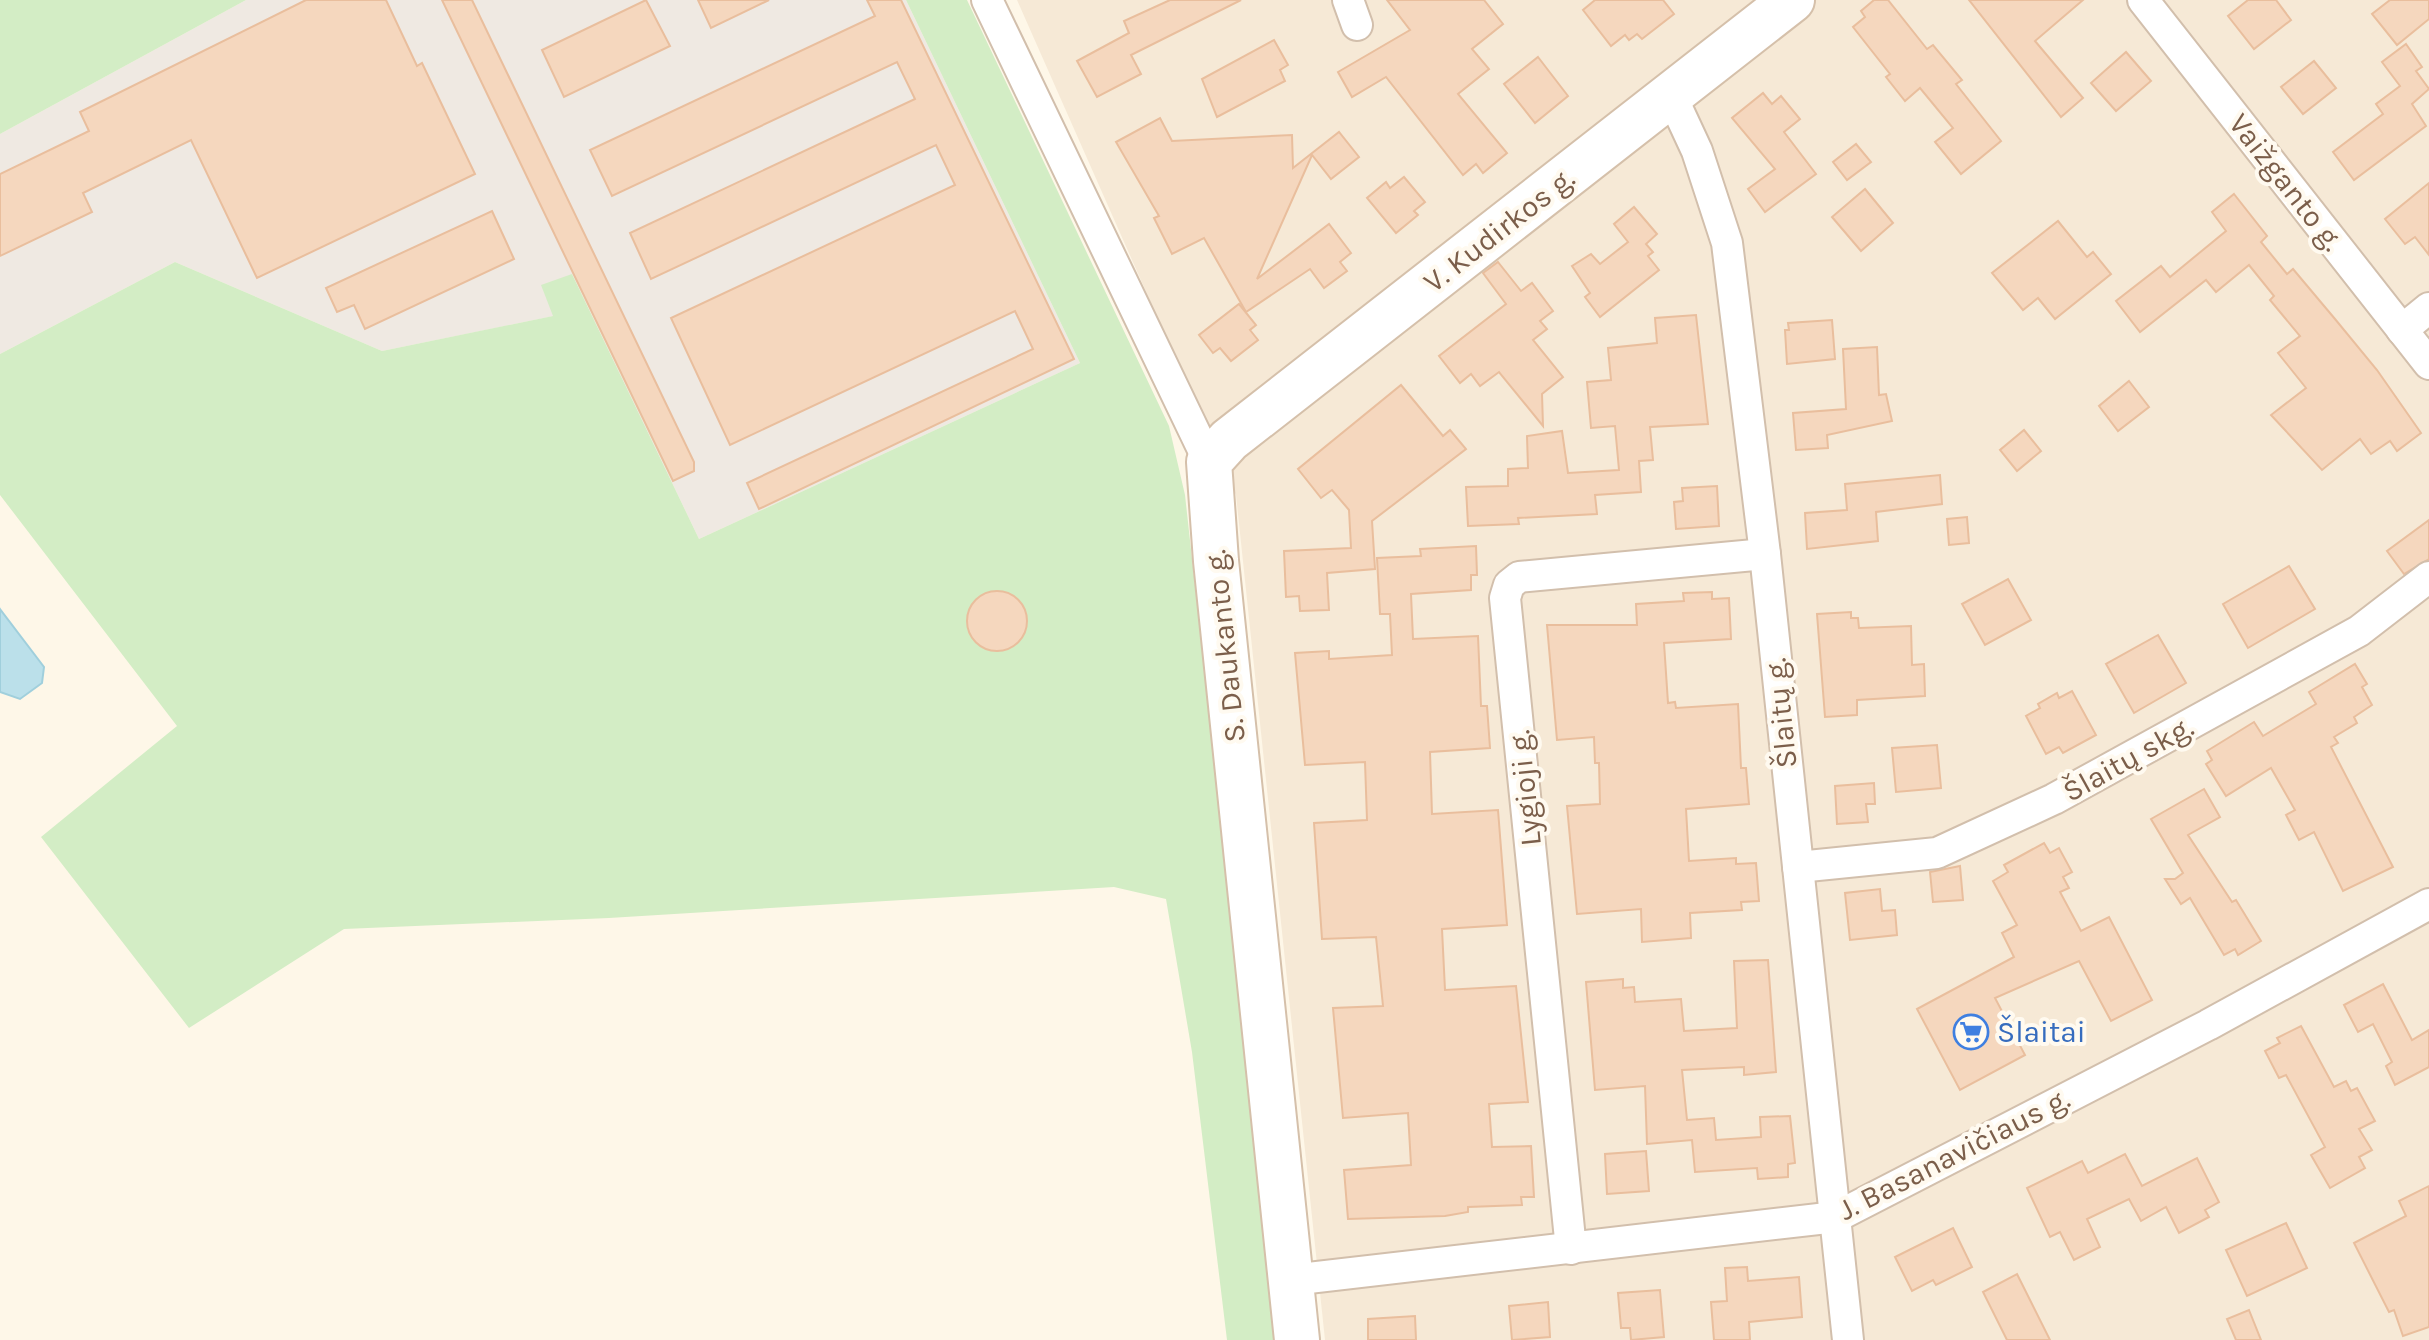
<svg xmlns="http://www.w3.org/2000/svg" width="2429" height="1340" viewBox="0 0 2429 1340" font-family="Karla,sans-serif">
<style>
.residential{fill:#f6e9d6}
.industrial{fill:#efe9e2}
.green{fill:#d3edc5}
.water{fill:#bbe0ea;stroke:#a0cfdc;stroke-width:2}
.building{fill:#f5d7be;stroke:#e9be9d;stroke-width:2}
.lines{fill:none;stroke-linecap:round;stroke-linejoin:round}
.street-casing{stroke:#d2bfac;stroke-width:34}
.secondary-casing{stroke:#d5c0aa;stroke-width:48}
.street{stroke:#fff;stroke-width:30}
.secondary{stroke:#fff;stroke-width:44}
.labels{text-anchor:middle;stroke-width:8;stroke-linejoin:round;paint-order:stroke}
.street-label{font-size:30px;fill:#7b5e4a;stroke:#fffaf0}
.shop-label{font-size:30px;fill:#366cbe;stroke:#fffaf0;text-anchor:start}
</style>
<rect width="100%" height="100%" fill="#fef7e8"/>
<!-- residential -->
<polygon class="residential" points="1017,0 2429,0 2429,1340 1325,1340 1236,495"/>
<!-- industrial -->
<polygon class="industrial" points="246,0 906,0 1080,363 699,539 572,274 554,316 382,351 175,262 0,354 0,134"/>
<!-- green -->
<g class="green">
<polygon points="0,0 246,0 0,134"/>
<polygon points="906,0 967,0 1169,426 1185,495 1278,1340 1227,1340 1192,1052 1166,899 1114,887 609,918 344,929 189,1028 41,837 177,726 0,495 0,354 175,262 382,351 553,316 541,285 572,274 699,539 1080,363"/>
</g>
<!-- water -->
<polygon class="water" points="0,609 44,667 42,683 20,699 0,692"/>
<!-- building -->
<g class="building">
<polygon points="306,0 386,0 417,66 422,63 475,174 257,278 191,140 83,193 92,212 0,256 0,174 89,131 80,112"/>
<polygon points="442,0 472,0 694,462 694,471 673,481"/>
<polygon points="646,0 670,46 564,97 542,50"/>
<polygon points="698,0 769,0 711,28"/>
<polygon points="867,0 901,0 1074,359 759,509 747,483 1033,349 1015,311 730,445 671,318 955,185 936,145 651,279 630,233 915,99 897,62 612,196 590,150 875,16"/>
<polygon points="1170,0 1241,0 1131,55 1141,74 1097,97 1077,61 1129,33 1124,21"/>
<polygon points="1387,0 1484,0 1503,24 1472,49 1489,69 1458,94 1507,153 1483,173 1476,164 1463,175 1386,77 1352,97 1338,72 1410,30"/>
<polygon points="1595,0 1663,0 1674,14 1642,39 1637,34 1629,40 1625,35 1611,46 1583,10"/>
<polygon points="1874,0 1888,0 1927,49 1933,45 1962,80 1956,84 2001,141 1961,174 1935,142 1953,128 1920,88 1905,101 1886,77 1890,74 1853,27 1865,17 1861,11"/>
<polygon points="1969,0 2083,0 2035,41 2083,98 2061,117"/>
<polygon points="2248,0 2276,0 2291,20 2254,49 2228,16"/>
<polygon points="2390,0 2429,0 2429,19 2397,45 2372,14"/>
<polygon points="1274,40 1288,65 1280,70 1285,81 1217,117 1202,79"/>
<polygon points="2406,44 2422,67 2416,71 2429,89 2412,104 2426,126 2354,180 2333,152 2383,114 2376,104 2400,86 2382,62"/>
<polygon points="2126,52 2151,81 2116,111 2091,83"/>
<polygon points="1538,57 1568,96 1535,123 1504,84"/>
<polygon points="2314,61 2336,88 2303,114 2281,87"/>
<polygon points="1763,93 1772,104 1781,96 1800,119 1784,132 1816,174 1765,212 1748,189 1775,169 1732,118"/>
<polygon points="1160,118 1172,141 1292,135 1293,168 1339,132 1359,157 1331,179 1312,155 1257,279 1329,224 1351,253 1340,262 1347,271 1324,288 1310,269 1246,312 1204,238 1172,254 1154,218 1159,216 1116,142"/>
<polygon points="1856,144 1871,162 1847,180 1833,162"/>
<polygon points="1404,177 1425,202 1414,211 1418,215 1396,233 1367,198 1386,182 1390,188"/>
<polygon points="2429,183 2429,255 2415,237 2405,244 2385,219"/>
<polygon points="1865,189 1893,223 1861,251 1832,217"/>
<polygon points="2234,194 2267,236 2261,242 2287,274 2293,269 2335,319 2377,370 2421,433 2397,451 2390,441 2371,454 2360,439 2322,470 2271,415 2306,388 2278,353 2300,336 2270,300 2274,296 2249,265 2216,292 2206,280 2140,332 2116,301 2161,266 2170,277 2226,231 2212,212"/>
<polygon points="1634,207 1657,234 1646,244 1653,252 1648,256 1659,270 1600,317 1585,297 1590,293 1572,266 1591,254 1600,264 1628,242 1614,224"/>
<polygon points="492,211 514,259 365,329 354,305 337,312 326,288"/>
<polygon points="2058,221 2087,257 2093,252 2111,274 2055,319 2038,298 2023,310 1992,273"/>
<polygon points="1498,262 1521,291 1532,283 1553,311 1540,321 1547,329 1533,340 1563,377 1542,394 1543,426 1499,372 1480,386 1471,374 1460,383 1439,356 1506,304 1483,273"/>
<polygon points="1239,304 1256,325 1250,330 1258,340 1231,361 1220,348 1213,353 1199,335"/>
<polygon points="1696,315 1708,424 1650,427 1653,460 1639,461 1641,492 1595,495 1597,514 1518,518 1519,524 1468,526 1466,487 1508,486 1508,469 1528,468 1527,436 1562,431 1568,473 1619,470 1615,426 1591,428 1587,382 1611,380 1608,348 1657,343 1655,318"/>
<polygon points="1832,320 1835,359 1787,364 1785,330 1789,330 1788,323"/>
<polygon points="1877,347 1879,395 1886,394 1892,421 1827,435 1828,448 1796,450 1793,413 1846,409 1843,349"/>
<polygon points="2129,381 2149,407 2118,431 2099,406"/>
<polygon points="1401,385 1443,436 1450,430 1466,449 1372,521 1375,569 1327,573 1329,610 1300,611 1299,596 1286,597 1284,551 1351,548 1349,510 1332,490 1321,498 1298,469"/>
<polygon points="2024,430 2041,451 2017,471 2000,450"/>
<polygon points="1940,475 1942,504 1876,512 1878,541 1807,549 1805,513 1847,510 1845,484"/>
<polygon points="1717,486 1719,526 1676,529 1674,502 1683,501 1682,488"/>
<polygon points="1967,517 1969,543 1949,545 1947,519"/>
<polygon points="2429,520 2429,559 2404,574 2387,551"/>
<polygon points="1476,546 1477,575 1471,575 1471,590 1411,594 1413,639 1478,636 1481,706 1487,706 1490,748 1430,752 1432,814 1498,810 1507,925 1442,929 1445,990 1516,986 1528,1102 1489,1104 1492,1147 1531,1146 1534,1197 1521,1197 1522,1205 1468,1207 1468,1212 1445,1216 1348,1219 1344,1170 1411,1165 1408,1113 1343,1118 1333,1008 1383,1006 1376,937 1322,939 1314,823 1367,820 1365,762 1305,765 1295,653 1329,651 1329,659 1392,655 1390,614 1380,614 1377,558 1421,556 1420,549"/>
<polygon points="2289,566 2315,609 2248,648 2223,604"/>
<polygon points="2008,579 2031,620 1985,645 1962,604"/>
<circle cx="997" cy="621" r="30"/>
<polygon points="1712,592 1712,599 1729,598 1731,639 1664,643 1668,703 1675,702 1676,708 1738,704 1741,768 1746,768 1749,804 1686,809 1689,861 1736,858 1736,864 1756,863 1759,901 1741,902 1742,910 1690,913 1691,938 1642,942 1641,909 1577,914 1567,806 1600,804 1599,763 1595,763 1594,737 1557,740 1547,625 1637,625 1636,604 1684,601 1683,593"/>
<polygon points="1851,612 1851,618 1858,618 1859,628 1911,626 1912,665 1924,664 1925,696 1857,700 1857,715 1825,717 1817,614"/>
<polygon points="2158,635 2186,683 2134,713 2106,664"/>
<polygon points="2355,664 2367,684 2362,687 2372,705 2354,717 2357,723 2334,737 2338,743 2331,747 2393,867 2343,891 2314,832 2299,840 2286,815 2295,810 2271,768 2226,796 2206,764 2212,760 2207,751 2254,722 2263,736 2316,704 2309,692"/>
<polygon points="2072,691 2096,735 2063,753 2059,747 2046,754 2026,716 2040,708 2038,704 2057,693 2059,698"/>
<polygon points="1937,745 1941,788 1896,792 1892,748"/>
<polygon points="1874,783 1875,804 1866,804 1868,822 1837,824 1835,786"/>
<polygon points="2204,789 2220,817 2188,835 2232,902 2236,900 2261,941 2238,955 2235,949 2224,955 2190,898 2181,904 2165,879 2175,879 2183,873 2151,819"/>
<polygon points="2044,843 2050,853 2059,848 2072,872 2063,877 2069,888 2060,892 2081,931 2109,917 2152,1000 2111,1021 2079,961 1995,998 2025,1055 1960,1090 1917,1009 2014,957 2002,933 2017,925 1993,881 2008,872 2004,865"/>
<polygon points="1960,866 1963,900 1933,902 1930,872"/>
<polygon points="1880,889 1882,911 1895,910 1897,935 1850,940 1845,893"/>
<polygon points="1768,960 1776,1072 1744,1075 1744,1067 1682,1070 1687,1120 1714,1118 1716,1140 1761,1137 1760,1117 1790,1116 1795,1163 1788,1164 1788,1177 1758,1179 1757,1168 1695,1172 1692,1140 1647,1144 1645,1086 1595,1090 1586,982 1623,979 1623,988 1634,987 1635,1002 1681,999 1684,1031 1737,1028 1734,961"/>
<polygon points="2383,984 2412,1040 2429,1030 2429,1067 2395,1085 2386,1066 2392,1062 2373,1024 2358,1032 2344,1005"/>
<polygon points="2301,1026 2334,1087 2346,1081 2351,1091 2357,1088 2375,1121 2359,1129 2372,1150 2359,1157 2365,1168 2330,1188 2311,1155 2325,1147 2286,1075 2279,1078 2265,1051 2280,1043 2277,1038"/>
<polygon points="1646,1151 1649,1191 1607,1194 1605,1154"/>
<polygon points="2125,1154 2142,1186 2197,1158 2219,1202 2205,1210 2209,1217 2179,1233 2166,1207 2141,1221 2129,1199 2087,1219 2100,1247 2074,1260 2060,1232 2050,1237 2027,1188 2082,1161 2088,1173"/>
<polygon points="2429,1186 2429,1327 2403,1336 2394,1310 2389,1312 2354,1243 2406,1216 2399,1201"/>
<polygon points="2286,1223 2307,1268 2247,1296 2226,1250"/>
<polygon points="1953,1228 1972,1267 1936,1285 1933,1280 1912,1291 1895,1257"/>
<polygon points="1747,1267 1748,1281 1799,1277 1802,1317 1749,1322 1750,1340 1714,1340 1711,1302 1727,1301 1725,1268"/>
<polygon points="2017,1274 2050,1340 2007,1340 1983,1292"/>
<polygon points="1660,1290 1664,1337 1631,1340 1630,1328 1621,1328 1618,1293"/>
<polygon points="1548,1302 1550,1337 1512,1340 1509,1306"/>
<polygon points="2249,1310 2261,1340 2236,1340 2227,1319"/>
<polygon points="1415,1316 1416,1340 1368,1340 1368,1319"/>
</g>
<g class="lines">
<!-- street casing -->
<g class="street-casing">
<g id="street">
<polyline points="987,0 1209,462"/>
<polyline points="1348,0 1357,25"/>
<polyline points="2143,0 2429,364"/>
<polyline points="1671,95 1697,151 1727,243 1765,554 1848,1340"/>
<polyline points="2402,330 2429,308"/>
<polyline points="1798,867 1937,853 2054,799 2359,631 2429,577"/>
<polyline points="1571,1249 1505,598 1509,585 1519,577 1765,554"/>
<polyline points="1291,1280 1836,1217 2208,1025 2429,904"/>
</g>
</g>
<!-- secondary casing -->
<g class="secondary-casing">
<polyline id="secondary" points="1297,1340 1216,561 1209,462 1229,440 1792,0"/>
</g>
<!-- street -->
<use href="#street" class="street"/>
<!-- secondary -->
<use href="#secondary" class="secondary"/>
</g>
<!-- icons -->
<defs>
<g id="supermarket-ring" transform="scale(1.8)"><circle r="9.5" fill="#fffaf0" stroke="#3f7fe0" stroke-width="1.5"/><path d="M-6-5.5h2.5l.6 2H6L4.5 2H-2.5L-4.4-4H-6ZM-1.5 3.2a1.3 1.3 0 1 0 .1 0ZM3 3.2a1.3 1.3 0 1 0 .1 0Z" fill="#3f7fe0"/></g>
</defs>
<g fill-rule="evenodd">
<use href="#supermarket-ring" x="1971" y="1032"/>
</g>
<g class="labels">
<!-- street labels -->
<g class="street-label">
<text transform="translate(2286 182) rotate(52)" y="10">Vaižganto g.</text>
<text transform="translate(1499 230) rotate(-38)" y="10">V. Kudirkos g.</text>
<text transform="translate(1225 646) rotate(-96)" y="10">S. Daukanto g.</text>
<text transform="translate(1781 713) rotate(-96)" y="10">Šlaitų g.</text>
<text transform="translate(2128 759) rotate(-29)" y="10">Šlaitų skg.</text>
<text transform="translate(1525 788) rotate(-96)" y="10">Lygioji g.</text>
<text transform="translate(1954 1154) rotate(-27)" y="10">J. Basanavičiaus g.</text>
</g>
<!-- shop labels -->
<g class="shop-label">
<text x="1997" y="1042">Šlaitai</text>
</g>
</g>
</svg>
